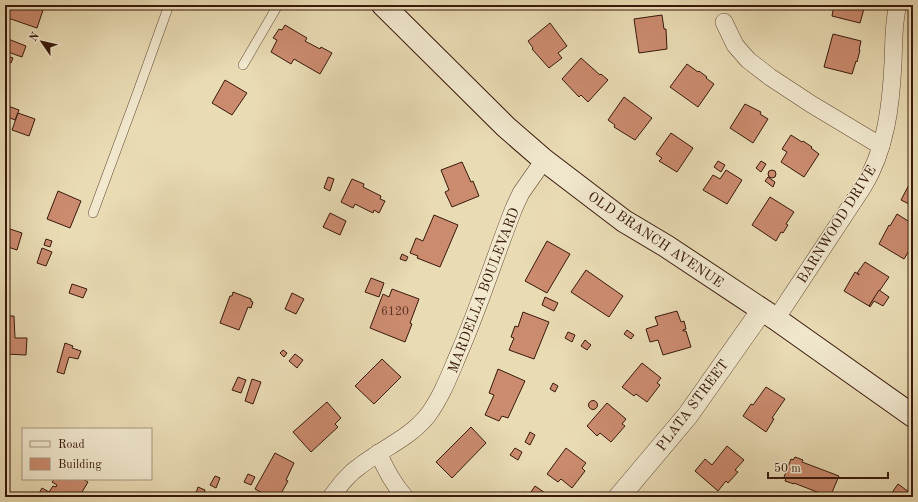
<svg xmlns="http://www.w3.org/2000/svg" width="918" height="502" viewBox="0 0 918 502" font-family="'Old Standard TT',serif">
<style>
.building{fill:#cb8b6f;stroke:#38190b}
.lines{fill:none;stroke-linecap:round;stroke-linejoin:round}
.service-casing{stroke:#644a35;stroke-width:10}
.minor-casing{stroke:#644a35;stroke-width:18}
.tertiary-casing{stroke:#644a35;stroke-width:22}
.secondary-casing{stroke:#38190b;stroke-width:24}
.service{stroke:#f1e8ce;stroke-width:9}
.minor{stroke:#f1e8ce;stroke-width:17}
.tertiary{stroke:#f1e8ce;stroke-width:21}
.secondary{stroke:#f1e8ce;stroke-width:22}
.labels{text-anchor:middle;stroke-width:3;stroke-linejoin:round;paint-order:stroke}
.number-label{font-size:12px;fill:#5d3624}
.street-label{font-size:14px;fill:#38190b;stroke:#f1e8ce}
</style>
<rect width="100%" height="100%" fill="#e9dbb4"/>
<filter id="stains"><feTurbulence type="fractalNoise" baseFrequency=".005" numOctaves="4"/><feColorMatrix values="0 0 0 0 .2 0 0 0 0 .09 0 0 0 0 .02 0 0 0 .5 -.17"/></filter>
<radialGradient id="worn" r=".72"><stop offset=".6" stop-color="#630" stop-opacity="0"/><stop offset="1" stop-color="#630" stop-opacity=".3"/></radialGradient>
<!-- building -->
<g class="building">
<polygon points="8,5 39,5 44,7 37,28 5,17"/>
<polygon points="637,5 646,5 645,8 637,6"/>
<polygon points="834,5 865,5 860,23 832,16"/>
<polygon points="662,15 664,29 666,29 667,49 639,53 634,19"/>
<polygon points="550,23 567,46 558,53 562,58 549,68 532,49 533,48 528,41"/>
<polygon points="285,25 307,38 305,41 320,49 321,47 332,53 320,74 294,59 291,64 271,52 277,40 273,38 279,29 282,30"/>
<polygon points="833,34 861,41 859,50 860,50 857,62 856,61 852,74 824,67"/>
<polygon points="8,39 26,46 22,57 5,51"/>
<polygon points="5,55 13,58 11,63 8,62 5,71"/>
<polygon points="581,58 600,75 601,74 608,80 588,102 581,95 579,97 562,79"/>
<polygon points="687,64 698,72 699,71 707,77 706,78 714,84 698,107 670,87"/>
<polygon points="225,80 247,93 232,115 212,103"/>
<polygon points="624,97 652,118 635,140 614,127 615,125 608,120"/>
<polygon points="745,104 761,112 760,114 768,119 753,143 730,128"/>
<polygon points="5,105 19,110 15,120 5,116"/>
<polygon points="18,113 35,119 29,136 12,130"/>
<polygon points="671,133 693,148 677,172 659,161 662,158 656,154"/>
<polygon points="791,135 802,142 803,141 812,147 811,148 819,154 804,177 781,162 787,152 782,149"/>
<polygon points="718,161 725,165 721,172 714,167"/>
<polygon points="761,161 766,164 761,172 756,168"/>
<polygon points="462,162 471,182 473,181 479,196 452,207 445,192 449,190 441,170"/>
<circle cx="772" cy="174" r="4"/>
<polygon points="726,170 742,180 727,204 703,190 713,175 720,179"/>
<polygon points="328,177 334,179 330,191 324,188"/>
<polygon points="768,177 775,182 773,187 765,181"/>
<polygon points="913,177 913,206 901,200"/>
<polygon points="352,179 364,184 363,187 381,196 380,199 385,201 379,213 374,210 373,213 355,204 353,208 341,202"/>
<polygon points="58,191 81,201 70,228 47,219"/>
<polygon points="770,197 794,212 786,224 788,225 783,233 781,232 776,241 752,225"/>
<polygon points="330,213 346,221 340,235 323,227"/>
<polygon points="897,214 913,224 913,244 904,259 879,244 889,225 890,226"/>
<polygon points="434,215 458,225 440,267 417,258 418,256 410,253 416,238 423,241"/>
<polygon points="7,228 22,233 17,250 5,246 5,235"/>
<polygon points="46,239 52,241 50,247 44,245"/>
<polygon points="547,241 570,254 547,293 525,281"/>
<polygon points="42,248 52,252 46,266 37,263"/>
<polygon points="402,254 408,257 406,261 400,259"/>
<polygon points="865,262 889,277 869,306 844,291 855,272 859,275 859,274 857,273"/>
<polygon points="586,270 623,296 609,317 571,292"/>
<polygon points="371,278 384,283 379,297 365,292"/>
<polygon points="72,284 87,289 83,298 69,293"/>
<polygon points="392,289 419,299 410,323 412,324 405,342 370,328 383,294 389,297"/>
<polygon points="879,290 889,297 883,306 874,301 870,307 869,306"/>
<polygon points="233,292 251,299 251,301 253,302 251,308 248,307 239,330 220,323 230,296 232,296"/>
<polygon points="292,293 304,299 296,314 285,309"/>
<polygon points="545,297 558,303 554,311 542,305"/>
<polygon points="677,311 681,322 684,321 686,329 683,330 683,331 686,331 691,347 663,355 658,340 650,342 646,329 658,325 655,317"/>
<polygon points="523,312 549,322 534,359 509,350 514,338 511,337 515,326 518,327"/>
<polygon points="5,316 14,316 15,338 27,338 26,355 5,354"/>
<polygon points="627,330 634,335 631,339 624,334"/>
<polygon points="568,332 575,335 572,342 565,338"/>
<polygon points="585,340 591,345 587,350 581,346"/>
<polygon points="65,343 73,346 72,348 81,351 78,359 69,357 64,374 57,372"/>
<polygon points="283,350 287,353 284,357 280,353"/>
<polygon points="295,354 303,360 297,368 289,361"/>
<polygon points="382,359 401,377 374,404 355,386"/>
<polygon points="642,363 661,378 657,383 660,385 647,402 636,394 634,396 622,387"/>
<polygon points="498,369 525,381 508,418 502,416 499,421 485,415 494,395 489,393"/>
<polygon points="238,377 246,380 241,393 232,390"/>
<polygon points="252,379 261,382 253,404 245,401"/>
<polygon points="553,383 558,386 555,392 550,389"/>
<polygon points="766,387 785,399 772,418 774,419 766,432 743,416 751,404 753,405"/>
<circle cx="593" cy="405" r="4.5"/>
<polygon points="327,402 341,418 335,424 338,427 311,452 293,432"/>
<polygon points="607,403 626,419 622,424 625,426 611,442 600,433 597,436 587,426"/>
<polygon points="471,427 486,443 452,478 436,462"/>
<polygon points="530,432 535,435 530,445 525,442"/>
<polygon points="727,446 744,460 735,470 738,472 728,483 726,481 718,491 695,471 705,459 712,465"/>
<polygon points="515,448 522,452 518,460 510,455"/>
<polygon points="566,448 586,463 582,468 585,471 572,488 561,479 558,482 547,474"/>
<polygon points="275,453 294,463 286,480 288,481 279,497 270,497 255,489"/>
<polygon points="795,457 803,460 802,462 839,476 830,497 794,483 794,484 785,481 786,478 784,477 791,459 793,460"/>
<polygon points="248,474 255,477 251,485 244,482"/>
<polygon points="215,476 220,478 216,488 210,485"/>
<polygon points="54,479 83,479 88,482 79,497 37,497 42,488 49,492 53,486 56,487 57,485 52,482"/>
<polygon points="898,484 913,495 913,497 889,497"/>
<polygon points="535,486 551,497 520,497 523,492 529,495"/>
<polygon points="198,487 205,490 203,497 195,496"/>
<polygon points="843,493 851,496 850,497 841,497"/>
</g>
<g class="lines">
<!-- service casing -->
<g class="service-casing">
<g id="service">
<polyline points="243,65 278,5"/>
<polyline points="93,213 137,94 169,5"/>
</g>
</g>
<!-- minor casing -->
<g class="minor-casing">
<g id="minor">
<polyline points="724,22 735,45 748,60 770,77 811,104 881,146"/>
<path d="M776 319 863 187C886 150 891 105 893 63 894 44 893 23 898 5"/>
<path d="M378 453C386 469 393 484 405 497"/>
<path d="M331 497C340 485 348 474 360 466 383 448 410 438 428 415 442 396 450 374 459 353 480 305 495 256 514 208L521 193 544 160"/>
</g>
</g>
<!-- tertiary casing -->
<g class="tertiary-casing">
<polyline id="tertiary" points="619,497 688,415 762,310"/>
</g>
<!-- secondary casing -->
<g class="secondary-casing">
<polyline id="secondary" points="383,5 506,127 544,160 624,221 666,246 776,319 913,416"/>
</g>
<!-- service -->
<use href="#service" class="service"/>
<!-- minor -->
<use href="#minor" class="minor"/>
<!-- tertiary -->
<use href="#tertiary" class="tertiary"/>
<!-- secondary -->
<use href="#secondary" class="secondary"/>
</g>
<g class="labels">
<!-- number labels -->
<g class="number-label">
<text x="395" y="315">6120</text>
</g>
<!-- street labels -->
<g class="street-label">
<text transform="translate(836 224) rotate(-58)" y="5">BARNWOOD DRIVE</text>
<text transform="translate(656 239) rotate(34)" y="5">OLD BRANCH AVENUE</text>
<text transform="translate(483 290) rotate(-69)" y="5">MARDELLA BOULEVARD</text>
<text transform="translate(692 405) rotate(-53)" y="5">PLATA STREET</text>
</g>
</g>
<!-- margin -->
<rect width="918" height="502" fill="none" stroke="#e9dbb4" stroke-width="20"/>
<rect x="6" y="6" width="906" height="490" fill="none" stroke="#38190b" stroke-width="2"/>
<rect x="10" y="10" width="898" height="482" fill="none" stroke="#38190b"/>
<!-- legend -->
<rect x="22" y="428" width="130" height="52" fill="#f1e8ce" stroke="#a79580"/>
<rect x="30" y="441" width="20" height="6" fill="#f1e8ce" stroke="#a79580"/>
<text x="58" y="448" font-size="12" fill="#38190b">Road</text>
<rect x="30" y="458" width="20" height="12" fill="#cb8b6f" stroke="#a79580"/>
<text x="58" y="468" font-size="12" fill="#38190b">Building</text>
<!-- north arrow -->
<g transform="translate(42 42) rotate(304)" stroke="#f1e8ce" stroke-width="3" paint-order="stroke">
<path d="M0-3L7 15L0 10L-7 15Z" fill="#38190b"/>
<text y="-6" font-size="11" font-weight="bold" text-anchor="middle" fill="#38190b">N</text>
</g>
<!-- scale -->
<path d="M768 472v6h120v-6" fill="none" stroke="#38190b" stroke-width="2"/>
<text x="774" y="472" font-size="12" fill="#38190b" stroke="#f1e8ce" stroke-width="3" paint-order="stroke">50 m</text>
<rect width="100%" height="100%" filter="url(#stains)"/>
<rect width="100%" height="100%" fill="url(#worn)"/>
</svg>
